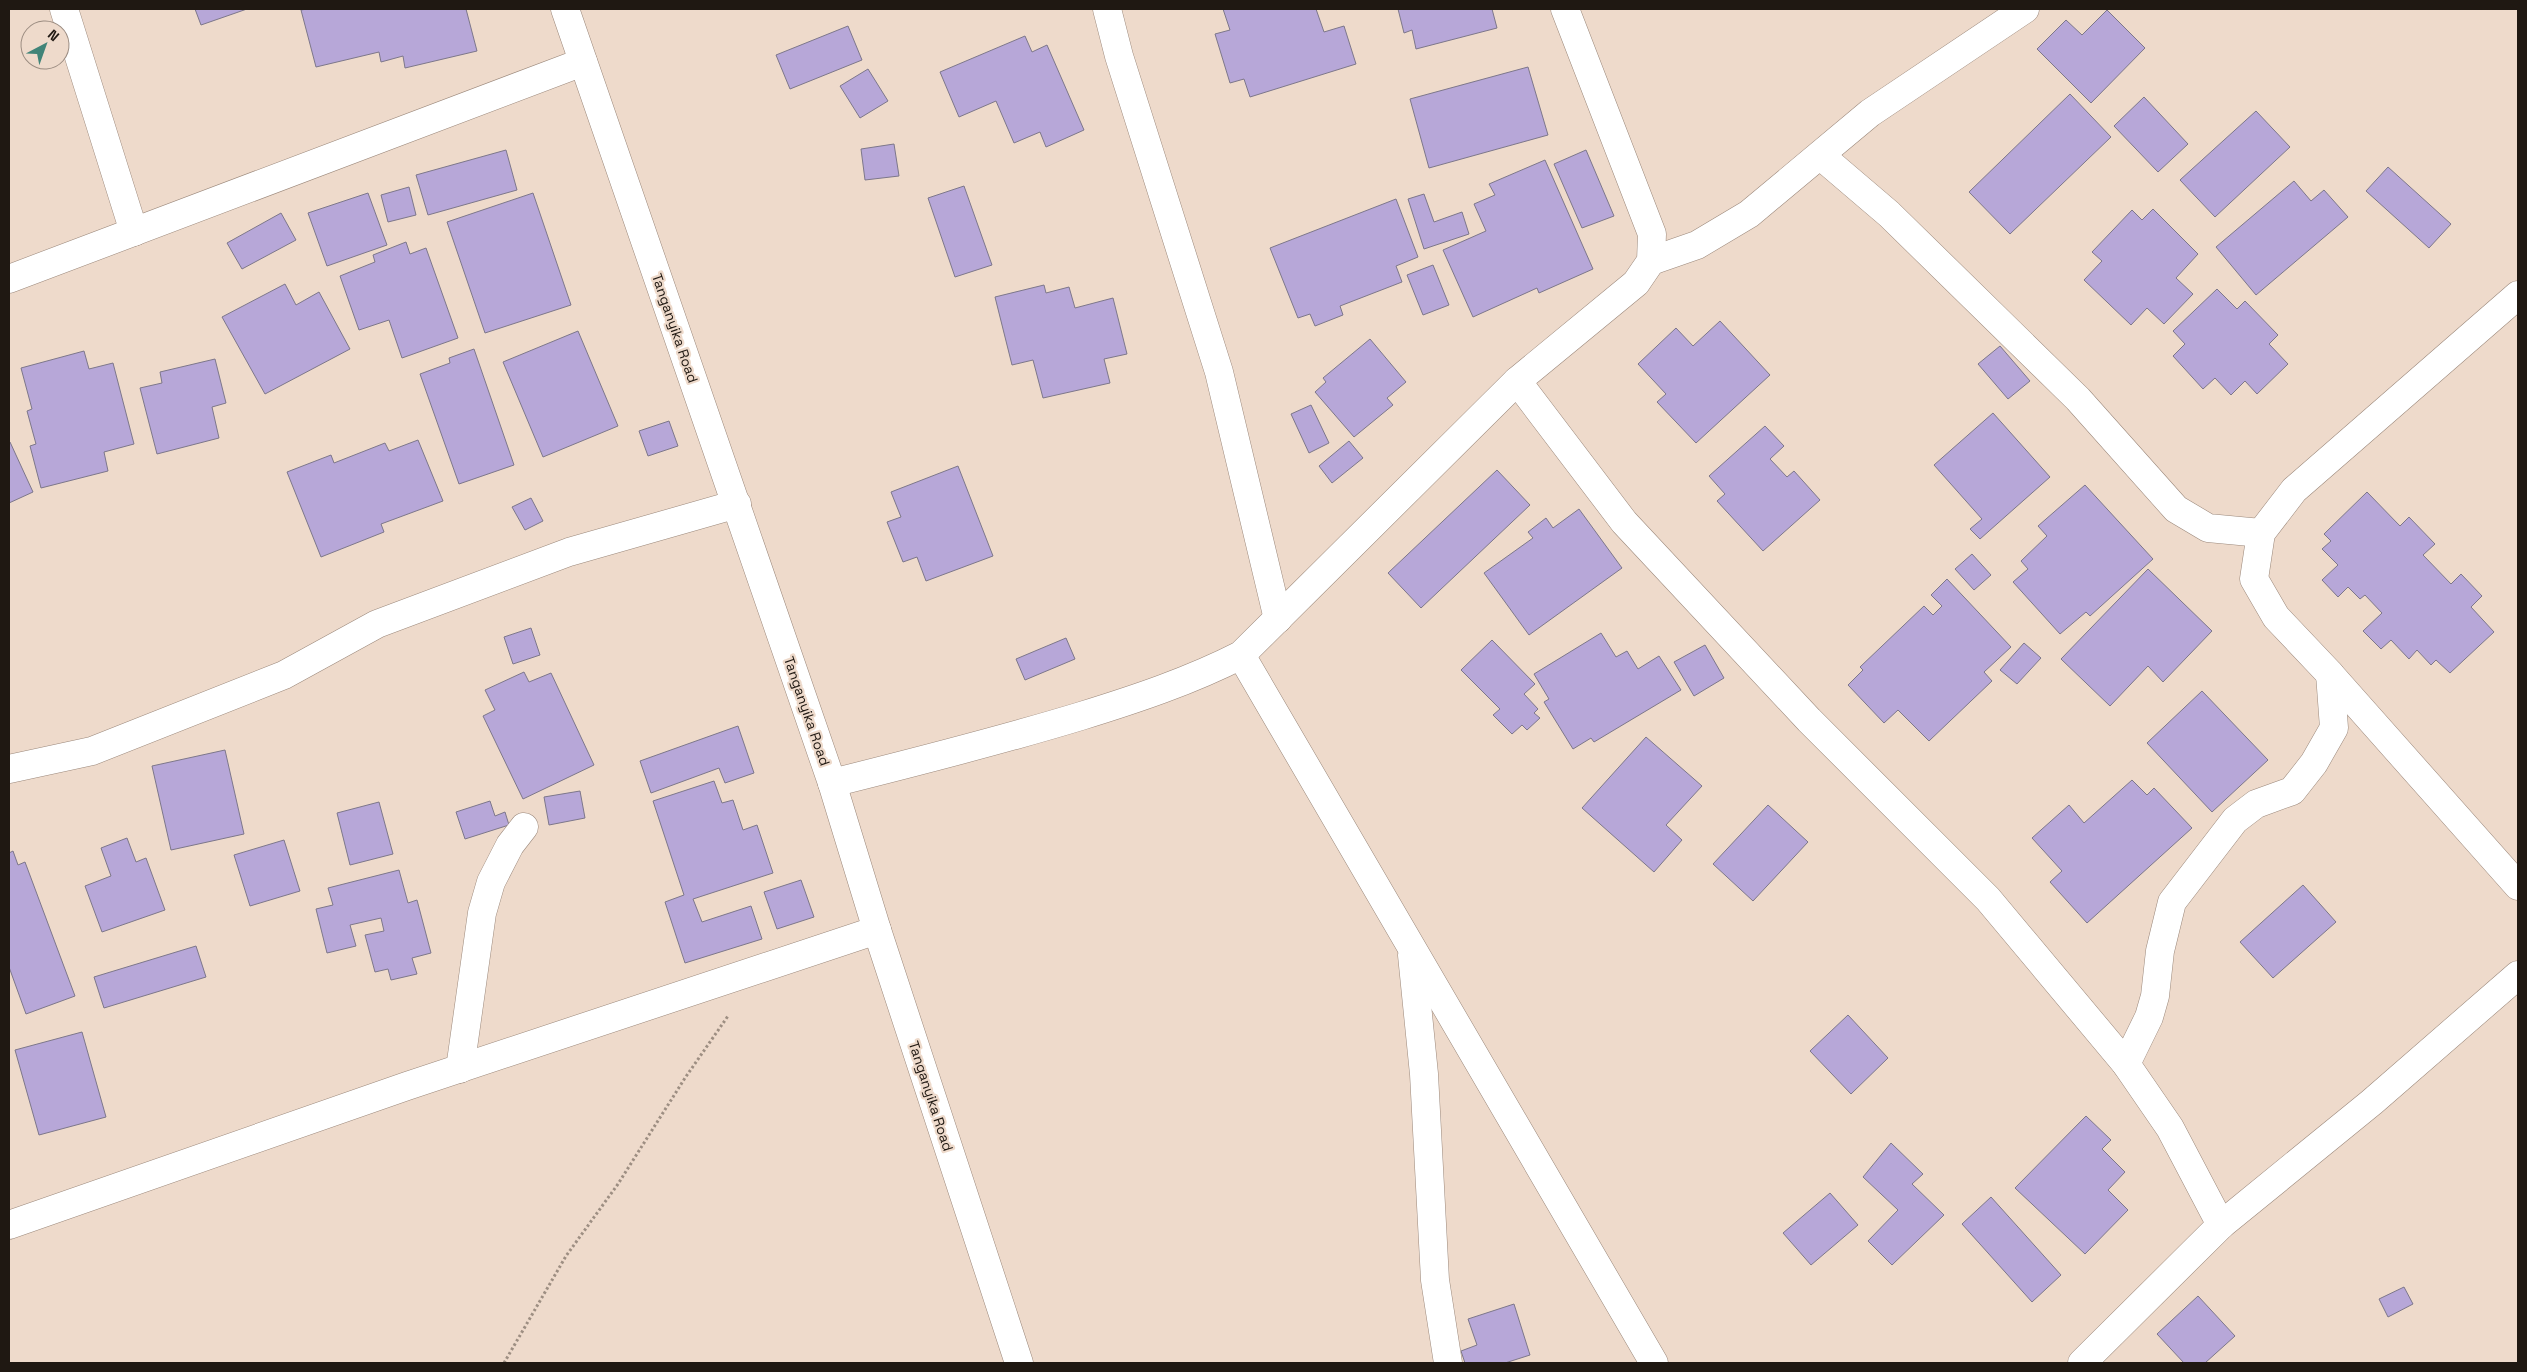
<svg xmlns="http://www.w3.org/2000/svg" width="2527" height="1372" viewBox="0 0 2527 1372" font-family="'Space Grotesk',sans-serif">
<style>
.building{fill:#b7a7d8;stroke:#7d778a}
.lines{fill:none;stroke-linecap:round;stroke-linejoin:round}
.minor-casing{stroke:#9b887b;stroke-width:29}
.path{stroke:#9d8e82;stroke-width:3;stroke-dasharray:2.5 2.5;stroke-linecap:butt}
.minor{stroke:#fff;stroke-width:28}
.labels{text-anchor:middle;stroke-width:4.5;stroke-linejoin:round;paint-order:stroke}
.street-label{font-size:14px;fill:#1f1812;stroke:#eedacb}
</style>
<rect width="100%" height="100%" fill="#eedacb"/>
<!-- building -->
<g class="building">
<polygon points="195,9 247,9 201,25"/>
<polygon points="307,9 466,9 477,51 405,68 403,56 381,62 379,52 316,67 301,10"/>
<polygon points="1223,9 1316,9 1324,32 1344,26 1356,64 1250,97 1244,79 1230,83 1215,34 1230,30"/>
<polygon points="1398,9 1492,9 1497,28 1416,49 1412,30 1404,33"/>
<polygon points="2107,10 2145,48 2091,103 2037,49 2066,20 2082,35"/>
<polygon points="848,26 862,60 790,89 776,55"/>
<polygon points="1025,36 1032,52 1047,45 1084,130 1046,147 1040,132 1014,143 996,101 959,117 940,72"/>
<polygon points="1528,67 1548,135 1429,168 1410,99"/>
<polygon points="868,69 888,101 860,118 840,86"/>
<polygon points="2070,94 2111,137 2010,234 1969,192"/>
<polygon points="2144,97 2188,144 2158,172 2114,126"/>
<polygon points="2256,111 2290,147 2215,217 2180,180"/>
<polygon points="894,144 899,176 865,180 861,149"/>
<polygon points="506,150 517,190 428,215 416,175"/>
<polygon points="1586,150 1614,216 1582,228 1554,164"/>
<polygon points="1545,160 1593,269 1539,293 1537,288 1473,317 1443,250 1486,231 1474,204 1495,195 1489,184"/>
<polygon points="2388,167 2451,224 2429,248 2366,191"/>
<polygon points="2294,181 2311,201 2324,190 2348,217 2256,295 2216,247"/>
<polygon points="964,186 992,265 955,277 928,198"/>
<polygon points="409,187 416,215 388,222 381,195"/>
<polygon points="368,193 387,245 327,266 308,213"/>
<polygon points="533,193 571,305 485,333 447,222"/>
<polygon points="1424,194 1434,222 1462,212 1469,234 1424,249 1408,199"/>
<polygon points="1396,199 1418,257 1396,266 1402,282 1340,306 1343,315 1315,326 1310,314 1298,318 1270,248"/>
<polygon points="2153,209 2198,254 2176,278 2193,294 2164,324 2147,308 2131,325 2084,280 2102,261 2092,252 2132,210 2142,220"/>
<polygon points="281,213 296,240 242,269 227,243"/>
<polygon points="406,242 410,254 426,248 458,338 402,358 389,320 359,330 340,276 375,262 373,255"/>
<polygon points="1433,265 1449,305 1423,315 1407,275"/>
<polygon points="285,284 296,305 319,292 350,349 265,394 222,317"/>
<polygon points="1044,285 1046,293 1069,287 1075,308 1113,298 1127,354 1104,359 1110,383 1043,398 1033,360 1012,365 995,297"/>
<polygon points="2217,289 2237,309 2245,301 2278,335 2269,344 2288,364 2257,394 2245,381 2231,395 2215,378 2203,389 2173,356 2185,344 2173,331"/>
<polygon points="1720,321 1770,375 1696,443 1657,402 1666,394 1638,364 1676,328 1693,346"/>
<polygon points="578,331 618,426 543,457 503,362"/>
<polygon points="1370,339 1406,382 1387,398 1393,405 1354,437 1315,392 1326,382 1323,378"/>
<polygon points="2000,346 2030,381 2008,399 1978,364"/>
<polygon points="474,349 514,465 459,484 420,374 450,363 449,358"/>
<polygon points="84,351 89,369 113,363 134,444 104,452 108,471 41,488 30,446 36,444 27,411 32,409 21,368"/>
<polygon points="215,359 226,403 212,407 219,438 157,454 140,388 162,383 160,372"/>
<polygon points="1311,405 1329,443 1309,453 1291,414"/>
<polygon points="1993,413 2050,477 1980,539 1970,529 1982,519 1934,465"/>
<polygon points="669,421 678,446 648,456 639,431"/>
<polygon points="1765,426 1784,446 1770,459 1787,477 1794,471 1820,500 1763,551 1717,501 1725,494 1709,476"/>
<polygon points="418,440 443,501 381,524 384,532 321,557 287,472 331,455 334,463 385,443 389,451"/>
<polygon points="1349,441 1363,458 1332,483 1319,466"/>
<polygon points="10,442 33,492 9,503 9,443"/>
<polygon points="958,466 993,556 926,581 917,557 903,562 887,522 901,517 891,492"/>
<polygon points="1497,470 1530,505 1421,608 1388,573"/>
<polygon points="2085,485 2153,559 2090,616 2086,612 2060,634 2013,582 2028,569 2021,561 2047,536 2038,526"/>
<polygon points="2367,492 2400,526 2409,517 2435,544 2423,555 2451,584 2461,574 2482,596 2471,607 2494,632 2450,673 2436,660 2431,665 2417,650 2409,659 2391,640 2381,649 2363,631 2382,613 2365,595 2360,599 2348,587 2338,597 2322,580 2338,565 2322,549 2331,541 2324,534"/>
<polygon points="531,498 543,521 525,530 512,507"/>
<polygon points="1579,509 1622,568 1529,635 1484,573 1533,538 1528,532 1546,518 1553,528"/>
<polygon points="1972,554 1991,575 1974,590 1955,569"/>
<polygon points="2148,569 2212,631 2163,682 2148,666 2110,706 2061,659"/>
<polygon points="1947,579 2011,647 1984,672 1992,681 1929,741 1898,710 1884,723 1848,685 1863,670 1860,667 1924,606 1933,615 1942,606 1931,595"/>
<polygon points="531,628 540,655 513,664 504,637"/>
<polygon points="1601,633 1616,657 1627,651 1638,669 1659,656 1681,690 1594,742 1591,738 1573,749 1544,702 1549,699 1534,674"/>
<polygon points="1066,638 1075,659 1025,680 1016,659"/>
<polygon points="1492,640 1535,684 1524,694 1538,709 1534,713 1540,718 1527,730 1522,725 1512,734 1493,715 1500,709 1461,670"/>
<polygon points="2024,643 2041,658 2017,684 2000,670"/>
<polygon points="1705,645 1724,678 1694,696 1674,662"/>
<polygon points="524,672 529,682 551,673 594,765 523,799 483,716 495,710 485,690"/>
<polygon points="2202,691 2268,760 2212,812 2147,743"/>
<polygon points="738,726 754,773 725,783 719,768 651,793 640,761"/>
<polygon points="1646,737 1702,786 1666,825 1682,840 1654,872 1582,808"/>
<polygon points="225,750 244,834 171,850 152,766"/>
<polygon points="2132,780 2147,795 2154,788 2192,828 2087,923 2050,882 2062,871 2032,838 2069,805 2084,823"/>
<polygon points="714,781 722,803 733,800 743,830 757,825 773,873 693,899 702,922 751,906 762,939 685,963 665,902 684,895 653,801"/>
<polygon points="580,791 585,818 549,825 544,797"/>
<polygon points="490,801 495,816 505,812 509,825 465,839 456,812"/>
<polygon points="379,802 393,854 350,865 337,813"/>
<polygon points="1768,805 1808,842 1753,901 1713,864"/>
<polygon points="127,838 136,862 146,858 165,910 102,932 85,886 111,876 101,848"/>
<polygon points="284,840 300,891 250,906 234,855"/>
<polygon points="13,851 18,865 25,862 75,996 26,1014 9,967 9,853"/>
<polygon points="399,870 408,903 417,900 431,953 412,958 417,974 391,980 388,969 375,972 365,935 384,931 381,918 350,925 356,946 327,953 316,909 333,905 328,888"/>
<polygon points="801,880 814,917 777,929 764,892"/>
<polygon points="2303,885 2336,922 2273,978 2240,942"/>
<polygon points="196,946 206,977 104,1008 94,977"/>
<polygon points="1848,1015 1888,1058 1851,1094 1810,1051"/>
<polygon points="82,1032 106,1117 39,1135 15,1050"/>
<polygon points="2086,1116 2111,1140 2102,1149 2125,1172 2108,1190 2128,1210 2085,1254 2015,1188"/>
<polygon points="1891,1143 1923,1174 1912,1184 1944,1215 1892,1265 1868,1241 1898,1210 1863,1177"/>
<polygon points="1830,1193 1858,1225 1811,1265 1783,1233"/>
<polygon points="1991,1197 2061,1275 2032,1302 1962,1224"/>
<polygon points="2404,1287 2413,1304 2388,1317 2379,1299"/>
<polygon points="2198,1296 2235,1336 2205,1363 2184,1363 2157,1334"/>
<polygon points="1514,1304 1530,1355 1505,1363 1465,1363 1461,1351 1477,1345 1468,1319"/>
</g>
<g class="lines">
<!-- minor casing -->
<g class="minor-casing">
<g id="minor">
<polyline points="64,9 134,232"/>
<polyline points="565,9 832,783 877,930 1019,1363"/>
<polyline points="1107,9 1119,56 1219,372 1278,619"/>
<polyline points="1821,156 1889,214 2078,399 2176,509 2208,528 2261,533"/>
<polyline points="1651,261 1697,245 1749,214 1870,113 2025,9"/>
<polyline points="9,279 583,62"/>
<polyline points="2518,295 2294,490 2261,533 2254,579 2276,617 2330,674 2518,886"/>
<polyline points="1517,381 1624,522 1809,720 1988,899 2126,1064 2170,1128 2221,1225"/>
<polyline points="1241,655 1654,1363"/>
<polyline points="9,769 92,751 284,675 377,624 569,552 737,504"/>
<path d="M832 783C916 762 999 741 1081 716 1136 699 1190 681 1241 655L1517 381 1636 283 1651 261 1652 234 1565 9"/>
<polyline points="1412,955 1424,1074 1435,1280 1448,1363"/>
<polyline points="2126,1064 2149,1017 2155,996 2160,951 2172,902 2235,820 2256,804 2292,791 2314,763 2334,728 2330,674"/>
<polyline points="460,1069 482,913 491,882 510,845 524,827"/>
<polyline points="9,1225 407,1086 877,930"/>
<polyline points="2082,1363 2221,1225 2372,1102 2518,975"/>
</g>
</g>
<!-- path -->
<polyline class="path" points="504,1363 566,1256 618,1184 685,1078 728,1016"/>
<!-- minor -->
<use href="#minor" class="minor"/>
</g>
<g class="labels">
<!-- street labels -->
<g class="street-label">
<text transform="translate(675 328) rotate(71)" y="5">Tanganyika Road</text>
<text transform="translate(807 711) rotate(71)" y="5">Tanganyika Road</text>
<text transform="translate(931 1096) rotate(72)" y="5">Tanganyika Road</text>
</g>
</g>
<!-- border -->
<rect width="2527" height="1372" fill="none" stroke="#1f1812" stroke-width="20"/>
<!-- north arrow -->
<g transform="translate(45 45) rotate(41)"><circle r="24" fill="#eedacb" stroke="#9b8c81"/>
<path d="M0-4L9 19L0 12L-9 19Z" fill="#408478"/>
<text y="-8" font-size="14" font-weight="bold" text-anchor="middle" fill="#1f1812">N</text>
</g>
</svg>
